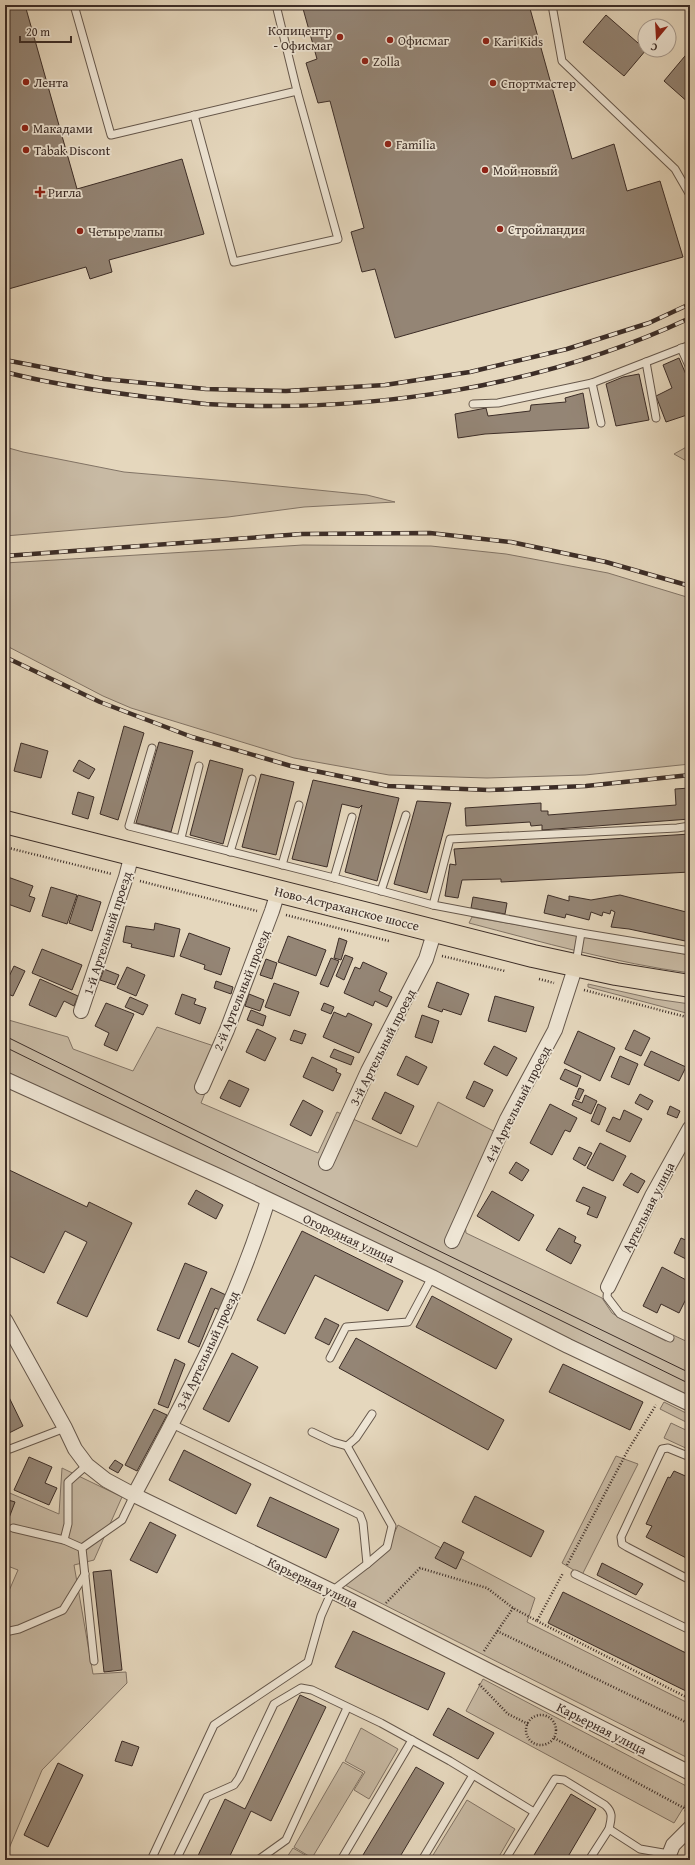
<svg xmlns="http://www.w3.org/2000/svg" width="695" height="1865" viewBox="0 0 695 1865" font-family="'Gentium Book Plus',serif">
<style>
.green{fill:#c8baa4;stroke:#827466}
.building{fill:#948575;stroke:#3c2d27}
.lines{fill:none;stroke-linecap:round;stroke-linejoin:round}
.lane-casing{stroke:#66584c;stroke-width:9}
.street-casing{stroke:#66584c;stroke-width:16}
.primary-casing{stroke:#3c2d27;stroke-width:24}
.path{stroke:#3c2d27;stroke-width:2.5;stroke-dasharray:1 2;stroke-linecap:butt}
.lane{stroke:#eee5d4;stroke-width:7}
.street{stroke:#eee5d4;stroke-width:14}
.primary{stroke:#e5d7bd;stroke-width:22}
.tram{stroke:#3c2d27;stroke-width:1}
.rail-casing{stroke:#3c2d27;stroke-width:4.5}
.rail{stroke:#eee5d4;stroke-width:3;stroke-dasharray:9;stroke-linecap:butt}
.poi-dot{fill:#8f2418;stroke:#eee5d4;stroke-width:1.5}
.labels{text-anchor:middle;stroke-width:3.5;stroke-linejoin:round;paint-order:stroke}
.poi-label{font-size:13px;fill:#3c2d27;stroke:#eee5d4;text-anchor:start}
.street-label{font-size:13px;fill:#3c2d27;stroke:#eee5d4}
</style>
<rect width="100%" height="100%" fill="#e5d7bd"/>
<filter id="stains"><feTurbulence type="fractalNoise" baseFrequency=".005" numOctaves="4"/><feColorMatrix values="0 0 0 0 .2 0 0 0 0 .09 0 0 0 0 .02 0 0 0 .5 -.17"/></filter>
<radialGradient id="worn" r=".72"><stop offset=".6" stop-color="#630" stop-opacity="0"/><stop offset="1" stop-color="#630" stop-opacity=".3"/></radialGradient>
<!-- green -->
<g class="green">
<polygon points="690,445 690,463 674,454"/>
<polygon points="5,447 23,452 124,472 228,481 367,495 395,502 304,507 228,517 5,536"/>
<polygon points="303,545 431,546 506,554 608,573 690,598 690,764 585,775 487,778 389,775 294,758 131,708 103,696 5,645 5,563"/>
<path d="M472 917 690 955V973C615 963 542 942 469 923Z"/>
<polygon points="588,984 655,999 690,1004 690,1014 588,987"/>
<polygon points="5,1019 68,1037 73,1049 133,1071 157,1027 223,1049 201,1103 318,1153 337,1112 417,1147 438,1102 505,1137 465,1224 466,1233 602,1298 612,1313 620,1318 666,1341 673,1335 690,1343 690,1397 287,1202 5,1071"/>
<polygon points="664,1402 690,1415 690,1424 660,1409"/>
<polygon points="671,1423 690,1432 690,1450 664,1438"/>
<polygon points="616,1456 638,1464 582,1575 562,1563"/>
<polygon points="62,1468 122,1497 94,1560 74,1565 93,1674 126,1672 127,1683 42,1770 5,1858 5,1600 18,1570 5,1565 5,1491 59,1514"/>
<polygon points="398,1525 535,1598 527,1622 690,1704 690,1759 345,1585 386,1551"/>
<polygon points="483,1679 690,1788 690,1797 674,1823 466,1711"/>
<polygon points="361,1728 398,1749 369,1799 354,1790 365,1772 345,1761"/>
<polygon points="343,1762 363,1773 312,1858 294,1847"/>
<polygon points="467,1800 515,1829 497,1860 430,1860"/>
<polygon points="293,1848 314,1860 285,1860"/>
</g>
<!-- building -->
<g class="building">
<polygon points="5,5 25,5 77,189 182,159 204,234 109,260 112,272 90,279 86,267 5,290"/>
<polygon points="302,5 529,5 572,159 614,144 627,191 660,181 683,257 395,338 375,269 362,272 351,232 364,228 330,101 318,103 306,63 317,59"/>
<polygon points="606,15 646,50 624,76 583,42"/>
<polygon points="690,50 690,104 664,81"/>
<polygon points="679,358 690,384 690,414 666,422 656,396 672,388 663,365"/>
<polygon points="639,374 649,420 616,426 606,384 623,377"/>
<polygon points="583,393 589,428 485,434 458,438 455,414 486,408 488,416 530,411 531,405 566,402 565,398"/>
<polygon points="124,726 144,733 118,820 100,814"/>
<polygon points="159,742 193,751 171,832 136,823"/>
<polygon points="21,743 48,751 41,778 14,771"/>
<polygon points="79,760 95,769 89,779 73,771"/>
<polygon points="210,760 243,769 223,844 190,835"/>
<polygon points="261,774 294,782 276,855 242,847"/>
<polygon points="313,780 399,798 377,881 345,872 362,805 359,808 342,804 327,867 292,859"/>
<polygon points="690,788 690,819 542,830 542,825 531,826 530,822 466,826 465,808 541,803 541,811 548,811 548,815 676,805 675,789"/>
<polygon points="78,792 94,797 88,819 72,814"/>
<polygon points="417,801 451,803 427,893 394,884"/>
<polygon points="690,834 690,872 501,882 501,879 462,880 458,898 445,896 450,864 456,865 454,849"/>
<polygon points="5,876 33,886 29,896 35,898 30,912 5,903"/>
<polygon points="51,887 77,895 67,924 42,916"/>
<polygon points="78,895 101,902 92,931 69,923"/>
<polygon points="548,895 569,901 569,896 591,900 620,895 690,913 690,942 629,929 611,927 615,912 611,910 610,914 603,912 602,916 591,912 589,920 566,914 565,918 544,913"/>
<polygon points="473,897 507,903 505,914 471,908"/>
<polygon points="155,923 180,929 174,957 131,947 132,944 123,942 126,926 154,930"/>
<polygon points="189,933 230,948 221,975 204,969 205,965 180,956"/>
<polygon points="288,936 326,950 316,976 278,962"/>
<polygon points="339,938 347,941 341,960 334,958"/>
<polygon points="42,949 82,965 72,990 32,973"/>
<polygon points="345,955 353,958 344,980 336,976"/>
<polygon points="331,958 339,961 328,987 320,984"/>
<polygon points="266,959 277,963 272,979 260,975"/>
<polygon points="363,962 387,973 379,991 392,997 387,1007 375,1001 373,1006 344,993 355,967 360,969"/>
<polygon points="14,966 25,971 13,996 5,993 5,985"/>
<polygon points="127,967 145,975 136,996 117,988"/>
<polygon points="104,969 119,975 115,985 100,980"/>
<polygon points="40,979 78,996 74,1006 64,1001 56,1017 29,1005"/>
<polygon points="216,981 233,987 231,994 214,988"/>
<polygon points="437,982 469,994 461,1015 443,1009 442,1012 428,1007"/>
<polygon points="274,983 299,992 290,1016 265,1007"/>
<polygon points="182,994 196,999 194,1004 206,1008 200,1024 175,1014"/>
<polygon points="249,994 264,1000 260,1011 245,1006"/>
<polygon points="495,996 534,1007 526,1032 488,1021"/>
<polygon points="130,997 148,1005 143,1015 125,1007"/>
<polygon points="106,1003 134,1014 117,1051 104,1045 109,1033 95,1026"/>
<polygon points="324,1003 334,1007 331,1014 321,1010"/>
<polygon points="251,1010 266,1016 263,1026 247,1020"/>
<polygon points="334,1012 346,1017 348,1013 372,1024 359,1053 323,1037"/>
<polygon points="422,1015 439,1021 432,1043 415,1037"/>
<polygon points="257,1029 276,1038 265,1061 246,1052"/>
<polygon points="294,1030 306,1034 302,1044 290,1040"/>
<polygon points="634,1030 650,1038 641,1056 625,1049"/>
<polygon points="578,1031 615,1048 600,1081 564,1063"/>
<polygon points="494,1046 517,1058 507,1076 484,1064"/>
<polygon points="334,1049 354,1057 351,1065 330,1057"/>
<polygon points="651,1051 686,1067 679,1081 644,1065"/>
<polygon points="406,1056 427,1067 418,1085 397,1075"/>
<polygon points="620,1056 638,1064 629,1085 611,1077"/>
<polygon points="312,1057 337,1069 336,1072 341,1074 333,1091 303,1077"/>
<polygon points="565,1069 581,1076 577,1087 560,1079"/>
<polygon points="229,1080 249,1089 240,1107 220,1098"/>
<polygon points="474,1081 493,1090 484,1107 466,1098"/>
<polygon points="579,1088 584,1090 579,1100 575,1098"/>
<polygon points="385,1092 414,1106 401,1134 372,1119"/>
<polygon points="640,1094 653,1101 648,1110 635,1103"/>
<polygon points="585,1095 597,1101 591,1114 572,1105 574,1100 582,1103"/>
<polygon points="303,1100 323,1111 311,1136 290,1125"/>
<polygon points="550,1104 577,1118 570,1132 565,1130 552,1155 530,1143"/>
<polygon points="598,1104 606,1108 599,1125 591,1121"/>
<polygon points="670,1106 680,1111 677,1118 667,1114"/>
<polygon points="624,1110 642,1119 630,1142 606,1131 613,1117 620,1120"/>
<polygon points="600,1143 626,1156 613,1181 587,1168"/>
<polygon points="579,1147 592,1153 585,1166 573,1159"/>
<polygon points="516,1162 529,1170 522,1181 509,1173"/>
<polygon points="5,1168 87,1207 89,1202 132,1223 87,1317 57,1303 87,1242 65,1231 44,1273 5,1254"/>
<polygon points="631,1173 645,1181 638,1193 623,1185"/>
<polygon points="583,1187 606,1197 597,1218 587,1214 590,1207 576,1201"/>
<polygon points="196,1190 223,1205 216,1219 188,1204"/>
<polygon points="492,1191 534,1215 519,1241 477,1216"/>
<polygon points="559,1228 576,1237 574,1242 581,1245 571,1264 546,1250"/>
<polygon points="302,1231 403,1281 388,1311 315,1275 285,1334 257,1320"/>
<polygon points="681,1238 690,1242 690,1261 674,1253"/>
<polygon points="185,1263 207,1272 179,1339 157,1330"/>
<polygon points="662,1267 688,1281 686,1286 690,1288 690,1291 679,1313 661,1304 657,1313 643,1306"/>
<polygon points="211,1288 226,1295 220,1310 215,1308 199,1347 188,1342"/>
<polygon points="432,1296 512,1339 496,1369 416,1327"/>
<polygon points="325,1318 339,1325 329,1345 315,1338"/>
<polygon points="356,1338 504,1420 488,1450 339,1368"/>
<polygon points="232,1353 258,1367 229,1422 203,1409"/>
<polygon points="175,1359 185,1364 168,1408 158,1404"/>
<polygon points="563,1364 643,1402 630,1430 549,1392"/>
<polygon points="5,1389 23,1426 5,1435"/>
<polygon points="154,1409 167,1415 137,1471 125,1465"/>
<polygon points="184,1450 251,1484 236,1514 169,1480"/>
<polygon points="29,1457 52,1467 45,1483 57,1488 49,1505 14,1490"/>
<polygon points="115,1460 123,1465 118,1473 109,1468"/>
<polygon points="674,1471 690,1478 690,1560 646,1537 652,1526 646,1524 668,1477 670,1478"/>
<polygon points="475,1496 544,1531 531,1557 462,1522"/>
<polygon points="270,1497 339,1529 326,1558 257,1526"/>
<polygon points="5,1499 15,1502 9,1518 5,1516"/>
<polygon points="150,1522 176,1535 157,1573 130,1560"/>
<polygon points="444,1542 464,1552 456,1569 435,1558"/>
<polygon points="602,1563 643,1584 636,1595 597,1575"/>
<polygon points="111,1570 122,1670 104,1672 93,1572"/>
<polygon points="563,1592 690,1655 690,1693 548,1623"/>
<polygon points="353,1631 445,1673 428,1710 335,1667"/>
<polygon points="300,1695 326,1707 271,1821 251,1811 228,1860 196,1860 225,1799 245,1809"/>
<polygon points="448,1708 494,1733 478,1759 433,1735"/>
<polygon points="122,1741 139,1747 132,1766 115,1761"/>
<polygon points="58,1763 83,1775 48,1847 24,1835"/>
<polygon points="416,1767 444,1783 398,1860 360,1860"/>
<polygon points="571,1794 596,1809 566,1860 531,1860"/>
</g>
<g class="lines">
<!-- lane casing -->
<g class="lane-casing">
<g id="lane">
<polyline points="74,5 111,135 297,91 276,5"/>
<polyline points="552,5 562,61 675,169 690,195"/>
<polyline points="194,115 234,262 338,239 297,91"/>
<polyline points="681,348 690,368"/>
<polyline points="646,362 656,418"/>
<polyline points="592,383 601,423"/>
<polyline points="473,404 498,403 592,383 690,345"/>
<polyline points="152,748 129,826 334,878 433,905 581,933"/>
<polyline points="181,838 199,766"/>
<polyline points="230,852 252,779"/>
<polyline points="282,865 299,805"/>
<polyline points="334,878 352,817"/>
<polyline points="381,891 406,815"/>
<polyline points="433,905 450,839 677,828 690,826"/>
<polyline points="576,963 581,933 690,951"/>
<polyline points="608,1287 607,1297 620,1314 670,1338"/>
<polyline points="330,1358 346,1327 408,1322 432,1277"/>
<polyline points="312,1432 333,1442 347,1446 356,1438 372,1414"/>
<polyline points="5,1446 10,1449 65,1428"/>
<polyline points="347,1446 392,1526 387,1547 367,1564"/>
<polyline points="690,1457 668,1448 662,1449 621,1537 622,1544 627,1547 690,1580"/>
<polyline points="13,1528 64,1540 82,1548"/>
<polyline points="64,1540 68,1524 68,1482 87,1465"/>
<polyline points="575,1574 690,1630"/>
<polyline points="5,1632 19,1629 63,1610 85,1574"/>
<polyline points="94,1661 82,1548 122,1520 134,1495"/>
<polyline points="151,1860 214,1725 308,1662 321,1616 332,1591 367,1564 363,1523 360,1515 172,1424"/>
<polyline points="176,1860 207,1797 234,1785 239,1778 274,1704 301,1688 312,1690 381,1723 450,1761 534,1812"/>
<polyline points="258,1860 286,1840 347,1708"/>
<polyline points="341,1860 412,1740"/>
<polyline points="422,1860 473,1775"/>
<path d="M505 1860 555 1779 564 1780 605 1805C614 1813 611 1819 609 1829"/>
<polyline points="589,1860 609,1829 640,1849 669,1854"/>
</g>
</g>
<!-- street casing -->
<g class="street-casing">
<g id="street">
<polyline points="81,1011 126,877 132,854"/>
<polyline points="5,1079 221,1177 432,1277 568,1346 690,1404"/>
<polyline points="202,1087 227,1030 272,911 278,892"/>
<polyline points="326,1163 368,1071 426,959 435,930"/>
<polyline points="452,1241 507,1119 555,1030 576,965"/>
<polyline points="608,1287 652,1196 690,1128"/>
<polyline points="5,1320 65,1428 75,1449 87,1465 106,1480 134,1495 332,1591 690,1773"/>
<path d="M134 1495C185 1400 236 1304 268 1200"/>
<polyline points="667,1860 673,1845 690,1828"/>
</g>
</g>
<!-- primary casing -->
<g class="primary-casing">
<polyline id="primary" points="5,822 533,956 616,974 690,986"/>
</g>
<!-- path -->
<g class="path">
<polyline points="5,847 112,874"/>
<polyline points="140,881 257,911"/>
<polyline points="286,915 389,941"/>
<polyline points="442,956 505,971"/>
<polyline points="539,979 554,983"/>
<polyline points="584,990 690,1018"/>
<polyline points="567,1565 628,1450 656,1405"/>
<polyline points="386,1603 420,1568 487,1588 513,1608 537,1621 563,1573"/>
<polyline points="537,1621 690,1699"/>
<polyline points="497,1631 690,1724"/>
<polyline points="484,1651 513,1608"/>
<polyline points="479,1684 508,1714 528,1724"/>
<circle cx="541" cy="1730" r="15"/>
<polyline points="554,1738 684,1808 688,1814"/>
</g>
<!-- lane -->
<use href="#lane" class="lane"/>
<!-- street -->
<use href="#street" class="street"/>
<!-- primary -->
<use href="#primary" class="primary"/>
<!-- tram -->
<g class="tram">
<polyline points="5,1036 429,1246 690,1373"/>
<polyline points="5,1047 690,1384"/>
</g>
<!-- rail casing -->
<g class="rail-casing">
<g id="rail">
<polyline points="5,360 104,379 206,389 286,391 385,385 470,372 567,349 649,323 690,304"/>
<path d="M5 372C51 384 99 391 147 397 167 399 187 402 206 404 368 414 543 387 690 318"/>
<polyline points="5,556 302,534 430,533 511,542 606,562 690,586"/>
<polyline points="5,657 100,702 192,737 291,766 388,786 489,790 586,786 690,775"/>
</g>
</g>
<!-- rail -->
<use href="#rail" class="rail"/>
</g>
<!-- markers -->
<g class="poi-dot">
<circle cx="340" cy="37" r="4"/>
<circle cx="390" cy="40" r="4"/>
<circle cx="486" cy="41" r="4"/>
<circle cx="365" cy="61" r="4"/>
<circle cx="26" cy="82" r="4"/>
<circle cx="493" cy="83" r="4"/>
<circle cx="25" cy="128" r="4"/>
<circle cx="388" cy="144" r="4"/>
<circle cx="26" cy="150" r="4"/>
<circle cx="485" cy="170" r="4"/>
<path d="M38 186h4v4h4v4h-4v4h-4v-4h-4v-4h4z"/>
<circle cx="500" cy="229" r="4"/>
<circle cx="80" cy="231" r="4"/>
</g>
<g class="labels">
<!-- poi labels -->
<g class="poi-label">
<text x="332" y="35" text-anchor="end">Копицентр<tspan x="332" dy="15">- Офисмаг</tspan></text>
<text x="398" y="45">Офисмаг</text>
<text x="494" y="46">Kari Kids</text>
<text x="373" y="66">Zolla</text>
<text x="34" y="87">Лента</text>
<text x="501" y="88">Спортмастер</text>
<text x="33" y="133">Макадами</text>
<text x="396" y="149">Familia</text>
<text x="34" y="155">Tabak Discont</text>
<text x="493" y="175">Мой новый</text>
<text x="48" y="197">Ригла</text>
<text x="508" y="234">Стройландия</text>
<text x="88" y="236">Четыре лапы</text>
</g>
<!-- street labels -->
<g class="street-label">
<text transform="translate(347 908) rotate(14)" y="5">Ново-Астраханское шоссе</text>
<text transform="translate(107 933) rotate(-72)" y="5">1-й Артельный проезд</text>
<text transform="translate(241 990) rotate(-68)" y="5">2-й Артельный проезд</text>
<text transform="translate(382 1047) rotate(-63)" y="5">3-й Артельный проезд</text>
<text transform="translate(517 1104) rotate(-63)" y="5">4-й Артельный проезд</text>
<text transform="translate(648 1207) rotate(-63)" y="5">Артельная улица</text>
<text transform="translate(349 1238) rotate(25)" y="5">Огородная улица</text>
<text transform="translate(207 1350) rotate(-65)" y="5">3-й Артельный проезд</text>
<text transform="translate(313 1582) rotate(26)" y="5">Карьерная улица</text>
<text transform="translate(602 1728) rotate(27)" y="5">Карьерная улица</text>
</g>
</g>
<!-- margin -->
<rect width="695" height="1865" fill="none" stroke="#e5d7bd" stroke-width="20"/>
<rect x="6" y="6" width="683" height="1853" fill="none" stroke="#3c2d27" stroke-width="2"/>
<rect x="10" y="10" width="675" height="1845" fill="none" stroke="#3c2d27"/>
<!-- north arrow -->
<g transform="translate(657 38) rotate(198)"><circle r="19" fill="#eee5d4" stroke="#a79b8f"/>
<path d="M0-3L7 15L0 10L-7 15Z" fill="#8f2418"/>
<text y="-6" font-size="11" font-weight="bold" text-anchor="middle" fill="#3c2d27">С</text>
</g>
<!-- scale -->
<path d="M20 36v6h51v-6" fill="none" stroke="#3c2d27" stroke-width="2"/>
<text x="26" y="36" font-size="12" fill="#3c2d27" stroke="#eee5d4" stroke-width="3" paint-order="stroke">20 m</text>
<rect width="100%" height="100%" filter="url(#stains)"/>
<rect width="100%" height="100%" fill="url(#worn)"/>
</svg>
